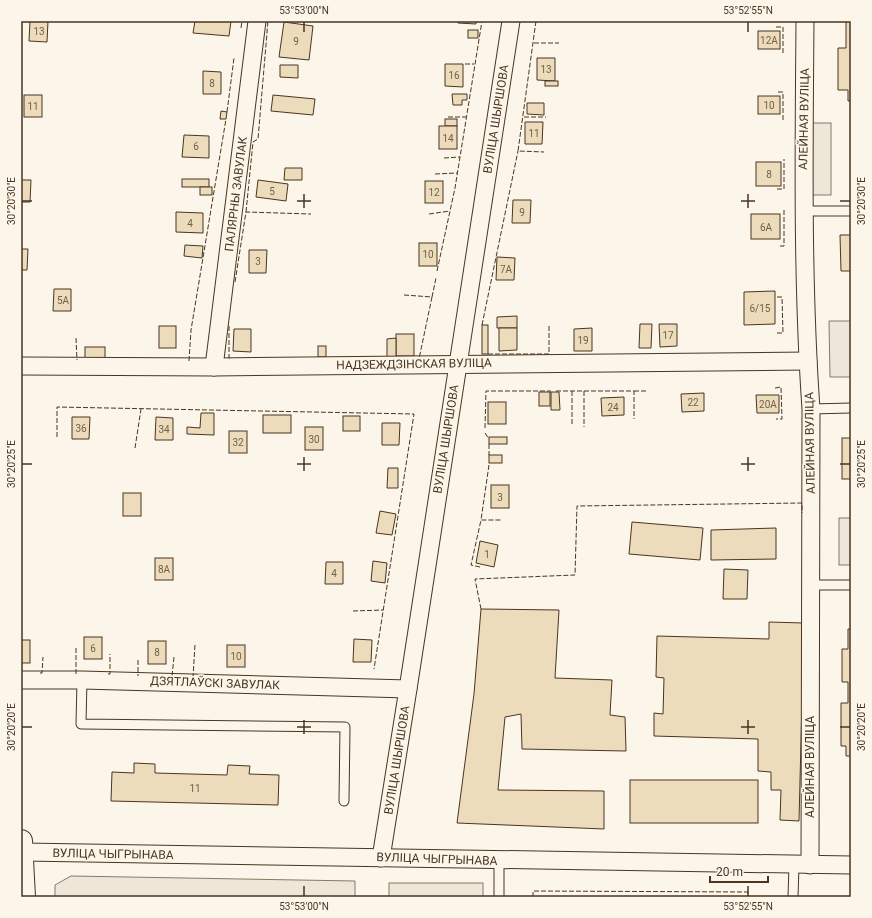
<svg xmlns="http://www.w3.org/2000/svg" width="872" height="918" viewBox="0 0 872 918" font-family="Roboto,sans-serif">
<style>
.green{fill:#ede6d9;stroke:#887966}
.parking{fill:#ede7d9;stroke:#887966}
.building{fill:#ecdcbc;stroke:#4a3520}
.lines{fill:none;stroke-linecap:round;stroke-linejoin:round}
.service-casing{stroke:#4a3520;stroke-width:11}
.minor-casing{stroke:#4a3520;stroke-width:19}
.secondary-casing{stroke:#4a3520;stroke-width:24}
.service{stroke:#fbf6e9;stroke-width:9}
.minor{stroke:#fbf6e9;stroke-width:17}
.secondary{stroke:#fbf6e9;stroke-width:22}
.fence{stroke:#4a3520;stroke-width:1;stroke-dasharray:5 2;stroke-linecap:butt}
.ticks{fill:none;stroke:#4a3520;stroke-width:1.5}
.labels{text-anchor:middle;stroke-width:3;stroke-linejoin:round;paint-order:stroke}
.number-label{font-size:10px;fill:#725f47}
.street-label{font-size:12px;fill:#4a3520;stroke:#fbf6e9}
.neatline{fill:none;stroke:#4a3520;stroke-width:1.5}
.ticks-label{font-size:10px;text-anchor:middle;fill:#4a3520}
</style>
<rect width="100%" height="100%" fill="#fbf6e9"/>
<!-- green -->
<g class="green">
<polygon points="71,876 355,881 355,897 55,897 55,885"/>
<rect x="389" y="883" width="94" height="14"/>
</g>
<!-- parking -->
<g class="parking">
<rect x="812" y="123" width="19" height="72"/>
<polygon points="829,321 851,321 851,377 830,377"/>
<rect x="839" y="518" width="12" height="47"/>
</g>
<!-- building -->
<g class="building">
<polygon points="30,21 48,21 47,42 29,41"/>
<polygon points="195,21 231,21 229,36 193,33"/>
<polygon points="458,21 476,21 476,24 458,23"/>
<polygon points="846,21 851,21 851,101 848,101 848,90 838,90 838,48 846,48"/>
<polygon points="284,22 313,26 309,60 279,57"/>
<rect x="468" y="30" width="10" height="8"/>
<rect x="758" y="31" width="22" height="18"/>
<polygon points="537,58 555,58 555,81 537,80"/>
<polygon points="445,64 463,64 463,87 445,86"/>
<polygon points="280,65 298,65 298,78 280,77"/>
<polygon points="203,71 221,72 221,94 203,94"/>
<rect x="545" y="81" width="13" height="5"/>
<polygon points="452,94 467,94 467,100 462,100 462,105 453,105"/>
<rect x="24" y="95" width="18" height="22"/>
<polygon points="273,95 315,99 313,115 271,111"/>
<rect x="758" y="96" width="22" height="18"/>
<polygon points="527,103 544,103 544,115 527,114"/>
<polygon points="221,111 227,112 226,119 220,119"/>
<rect x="445" y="119" width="12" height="7"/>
<polygon points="525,122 543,122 542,144 525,144"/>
<rect x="439" y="126" width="18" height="23"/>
<polygon points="184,135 209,136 209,158 182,157"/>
<rect x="756" y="162" width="25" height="24"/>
<polygon points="285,168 302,168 302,180 284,180"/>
<rect x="182" y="179" width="27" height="8"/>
<polygon points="21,180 31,180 30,202 21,202"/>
<polygon points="258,180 288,184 286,201 256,197"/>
<rect x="425" y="181" width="18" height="22"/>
<rect x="200" y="187" width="12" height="8"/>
<polygon points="513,200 531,200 530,223 512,223"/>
<polygon points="176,212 203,213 203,233 176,232"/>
<rect x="751" y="214" width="29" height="25"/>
<polygon points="840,235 851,235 851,271 841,271"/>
<rect x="419" y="243" width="18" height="23"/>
<polygon points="185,245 203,246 202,258 184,256"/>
<polygon points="21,249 28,249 27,270 21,270"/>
<polygon points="249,250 267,250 266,273 249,273"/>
<polygon points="497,257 515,258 514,280 496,280"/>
<polygon points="54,289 71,289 71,311 53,311"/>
<polygon points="775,291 775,324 744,325 744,292"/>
<polygon points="517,316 517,328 497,328 497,317"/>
<polygon points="640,324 652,324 651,348 639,348"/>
<polygon points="659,324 677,324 677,346 660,347"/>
<rect x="482" y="325" width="6" height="29"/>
<rect x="159" y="326" width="17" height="22"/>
<polygon points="499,328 517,328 517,350 499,351"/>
<polygon points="592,328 592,351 574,351 574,329"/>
<polygon points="234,329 251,329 251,352 233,351"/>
<rect x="396" y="334" width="18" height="22"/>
<polygon points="396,338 396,359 387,359 387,339"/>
<rect x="318" y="346" width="8" height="11"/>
<rect x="85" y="347" width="20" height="14"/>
<rect x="539" y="392" width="11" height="14"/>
<polygon points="551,392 559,392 560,410 551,410"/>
<polygon points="704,393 704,411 682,412 681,394"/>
<polygon points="756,395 779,395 779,413 757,413"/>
<polygon points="624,397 624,415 602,416 601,398"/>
<rect x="488" y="402" width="18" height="22"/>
<polygon points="201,413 214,413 214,435 187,434 187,427 200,428"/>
<rect x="263" y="415" width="28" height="18"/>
<rect x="343" y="416" width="17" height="15"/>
<polygon points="72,417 90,417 89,439 72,439"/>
<polygon points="156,417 173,418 173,440 155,440"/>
<polygon points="382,423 400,423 399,445 382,445"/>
<rect x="305" y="427" width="18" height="23"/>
<rect x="229" y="431" width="18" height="22"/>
<rect x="489" y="437" width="18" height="7"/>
<rect x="842" y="438" width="9" height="41"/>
<rect x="489" y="455" width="13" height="8"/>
<polygon points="388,468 398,468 398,488 387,488"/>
<rect x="491" y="485" width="18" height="23"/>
<rect x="123" y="493" width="18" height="23"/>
<polygon points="380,511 396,514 392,535 376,533"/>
<polygon points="632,522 703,528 700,560 629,554"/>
<polygon points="776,528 776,559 711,560 711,530"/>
<polygon points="480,541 498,545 494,567 476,563"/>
<rect x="155" y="558" width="18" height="22"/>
<polygon points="373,561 387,563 385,583 371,581"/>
<polygon points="326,562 343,562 343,584 325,584"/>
<polygon points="724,569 748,570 747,599 723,599"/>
<polygon points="481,609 559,610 555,678 612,680 610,715 625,717 626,751 522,749 521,714 505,717 498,790 604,791 604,829 457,823 474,694"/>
<polygon points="769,622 804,623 799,821 780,820 781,790 771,790 771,772 758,771 758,739 654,736 654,713 663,714 664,678 656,677 657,636 769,639"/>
<polygon points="848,629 851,629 851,756 846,756 846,746 841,746 841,703 848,703 848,682 842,682 842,649 848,649"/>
<rect x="84" y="637" width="18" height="22"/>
<polygon points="354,639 372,640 371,662 353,662"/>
<rect x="21" y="640" width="9" height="23"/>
<rect x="148" y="641" width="18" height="23"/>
<rect x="227" y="645" width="18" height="22"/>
<polygon points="134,763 155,764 155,773 227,775 228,765 250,766 249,774 279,775 278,805 111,801 112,772 134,773"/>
<rect x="630" y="780" width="128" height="43"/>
</g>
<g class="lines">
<!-- service casing -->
<g class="service-casing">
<g id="service">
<polyline points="803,211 851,211"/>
<polyline points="811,409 851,408"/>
<polyline points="810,585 851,585"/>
<polyline points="82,680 81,724 345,727 344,801"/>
<polyline points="499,861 499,897"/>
<polyline points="793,897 794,865"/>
</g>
</g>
<!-- minor casing -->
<g class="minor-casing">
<g id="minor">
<path d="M805 21C804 150 802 280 811 409L810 865"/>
<polyline points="21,366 214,367 808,361"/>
<polyline points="214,367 257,21"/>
<polyline points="21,680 82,680 408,689"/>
<polyline points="23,852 851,865"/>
<polyline points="381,858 408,689 511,21"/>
</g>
</g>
<!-- secondary casing -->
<g class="secondary-casing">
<polyline id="secondary" points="21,841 24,897"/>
</g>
<!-- service -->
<use href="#service" class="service"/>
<!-- minor -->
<use href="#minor" class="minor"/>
<!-- secondary -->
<use href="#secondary" class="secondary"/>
<!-- fence -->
<g class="fence">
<polyline points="536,21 518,151 544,152"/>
<polyline points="776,27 783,27 783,55"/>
<polyline points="241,28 242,21"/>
<polyline points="534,43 559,43"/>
<polyline points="465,64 474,64"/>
<polyline points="778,92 783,92 783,121"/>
<polyline points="227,112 234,58"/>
<polyline points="448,117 466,117"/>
<polyline points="524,117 546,117"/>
<polyline points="444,158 460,157"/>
<polyline points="435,174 457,173"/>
<polyline points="777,189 784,189 784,159"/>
<polyline points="246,212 253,142 258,139 268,21"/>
<polyline points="429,214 450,211"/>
<polyline points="780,246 784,246 784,209"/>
<polyline points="437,271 455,188 482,21"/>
<polyline points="235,282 246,212 311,214"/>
<polyline points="404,295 432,297 419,359"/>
<polyline points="432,297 436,278"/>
<polyline points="482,325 518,151"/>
<polyline points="229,326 229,358 232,358"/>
<polyline points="777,333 783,333 782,297 777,297"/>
<polyline points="76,338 77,360"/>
<polyline points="488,354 549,354 549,325"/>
<polyline points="189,361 191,330 226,119"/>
<polyline points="775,388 781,387 782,419 776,419"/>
<polyline points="556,391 634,391 634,419"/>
<polyline points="572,391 572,426"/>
<polyline points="584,391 584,427"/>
<polyline points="634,391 648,391"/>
<polyline points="485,428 486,391 551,391"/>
<polyline points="485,433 489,439"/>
<polyline points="57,437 57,407 414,414 374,669"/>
<polyline points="489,444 489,455"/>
<polyline points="135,448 141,409"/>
<polyline points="489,465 481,520 502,520"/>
<polyline points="480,567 471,565 481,520"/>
<polyline points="481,609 475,579 575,575 577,506 802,503 802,513"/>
<polyline points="353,611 383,610"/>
<polyline points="138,660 138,676"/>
<polyline points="40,673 42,673 43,657"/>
<polyline points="76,674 76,648"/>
<polyline points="108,674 110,674 110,654"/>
<polyline points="172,676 174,657"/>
<polyline points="193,678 195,644"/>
<polyline points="533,897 533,891 748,892 748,897"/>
</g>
</g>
<!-- ticks -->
<path class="ticks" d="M304 22V32M748 22V32M304 194V208M748 194V208M22 201H32M297 201H311M741 201H755M840 201H850M304 457V471M748 457V471M22 464H32M297 464H311M741 464H755M840 464H850M304 720V734M748 720V734M22 727H32M297 727H311M741 727H755M840 727H850M304 886V896M748 886V896"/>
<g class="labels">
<!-- number labels -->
<g class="number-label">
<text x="39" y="35">13</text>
<text x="769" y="44">12А</text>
<text x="296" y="45">9</text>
<text x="546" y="73">13</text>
<text x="454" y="79">16</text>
<text x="212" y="87">8</text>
<text x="769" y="109">10</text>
<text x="33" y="110">11</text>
<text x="534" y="137">11</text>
<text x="448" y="142">14</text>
<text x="196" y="150">6</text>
<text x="769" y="178">8</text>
<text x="272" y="195">5</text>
<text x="434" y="196">12</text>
<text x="522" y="216">9</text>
<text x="190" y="227">4</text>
<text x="766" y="231">6А</text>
<text x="428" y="258">10</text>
<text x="258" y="265">3</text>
<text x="506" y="273">7А</text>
<text x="63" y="304">5А</text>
<text x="760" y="312">6/15</text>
<text x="668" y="339">17</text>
<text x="583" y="344">19</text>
<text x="693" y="406">22</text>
<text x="768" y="408">20А</text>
<text x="613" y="411">24</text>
<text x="81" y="432">36</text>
<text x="164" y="433">34</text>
<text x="314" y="443">30</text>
<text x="238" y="446">32</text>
<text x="500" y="501">3</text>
<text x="487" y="558">1</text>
<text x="164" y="573">8А</text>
<text x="334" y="577">4</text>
<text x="93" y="652">6</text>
<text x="157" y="656">8</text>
<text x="236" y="660">10</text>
<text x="195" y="792">11</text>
</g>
<!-- street labels -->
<g class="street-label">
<text transform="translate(496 119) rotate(-81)" y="4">ВУЛІЦА ШЫРШОВА</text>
<text transform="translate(804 119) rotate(-89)" y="4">АЛЕЙНАЯ ВУЛІЦА</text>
<text transform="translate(236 194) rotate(-83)" y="4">ПАЛЯРНЫ ЗАВУЛАК</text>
<text transform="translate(414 364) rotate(-1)" y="4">НАДЗЕЖДЗІНСКАЯ ВУЛІЦА</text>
<text transform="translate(446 439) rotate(-81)" y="4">ВУЛІЦА ШЫРШОВА</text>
<text transform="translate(810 443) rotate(-91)" y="4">АЛЕЙНАЯ ВУЛІЦА</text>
<text transform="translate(215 683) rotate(2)" y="4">ДЗЯТЛАЎСКІ ЗАВУЛАК</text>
<text transform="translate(397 760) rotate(-81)" y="4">ВУЛІЦА ШЫРШОВА</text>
<text transform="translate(810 767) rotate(-90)" y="4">АЛЕЙНАЯ ВУЛІЦА</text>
<text transform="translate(113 854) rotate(1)" y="4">ВУЛІЦА ЧЫГРЫНАВА</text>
<text transform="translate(437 859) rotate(2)" y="4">ВУЛІЦА ЧЫГРЫНАВА</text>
</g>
</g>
<!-- border -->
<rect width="872" height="918" fill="none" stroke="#fbf6e9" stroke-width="44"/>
<!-- scale -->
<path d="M710 876v6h58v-6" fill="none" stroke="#4a3520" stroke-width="2"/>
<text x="716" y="876" font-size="12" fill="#4a3520" stroke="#fbf6e9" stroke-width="3" paint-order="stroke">20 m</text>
<rect x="22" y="22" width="828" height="874" class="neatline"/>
<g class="ticks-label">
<text x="304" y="14">53°53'00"N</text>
<text x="748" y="14">53°52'55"N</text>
<text transform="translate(861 201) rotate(-90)" y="4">30°20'30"E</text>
<text transform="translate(11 201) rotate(-90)" y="4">30°20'30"E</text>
<text transform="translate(861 464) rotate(-90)" y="4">30°20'25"E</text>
<text transform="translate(11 464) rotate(-90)" y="4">30°20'25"E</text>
<text transform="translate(861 727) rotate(-90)" y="4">30°20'20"E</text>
<text transform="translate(11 727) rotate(-90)" y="4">30°20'20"E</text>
<text x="304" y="910">53°53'00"N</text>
<text x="748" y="910">53°52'55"N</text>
</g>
</svg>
